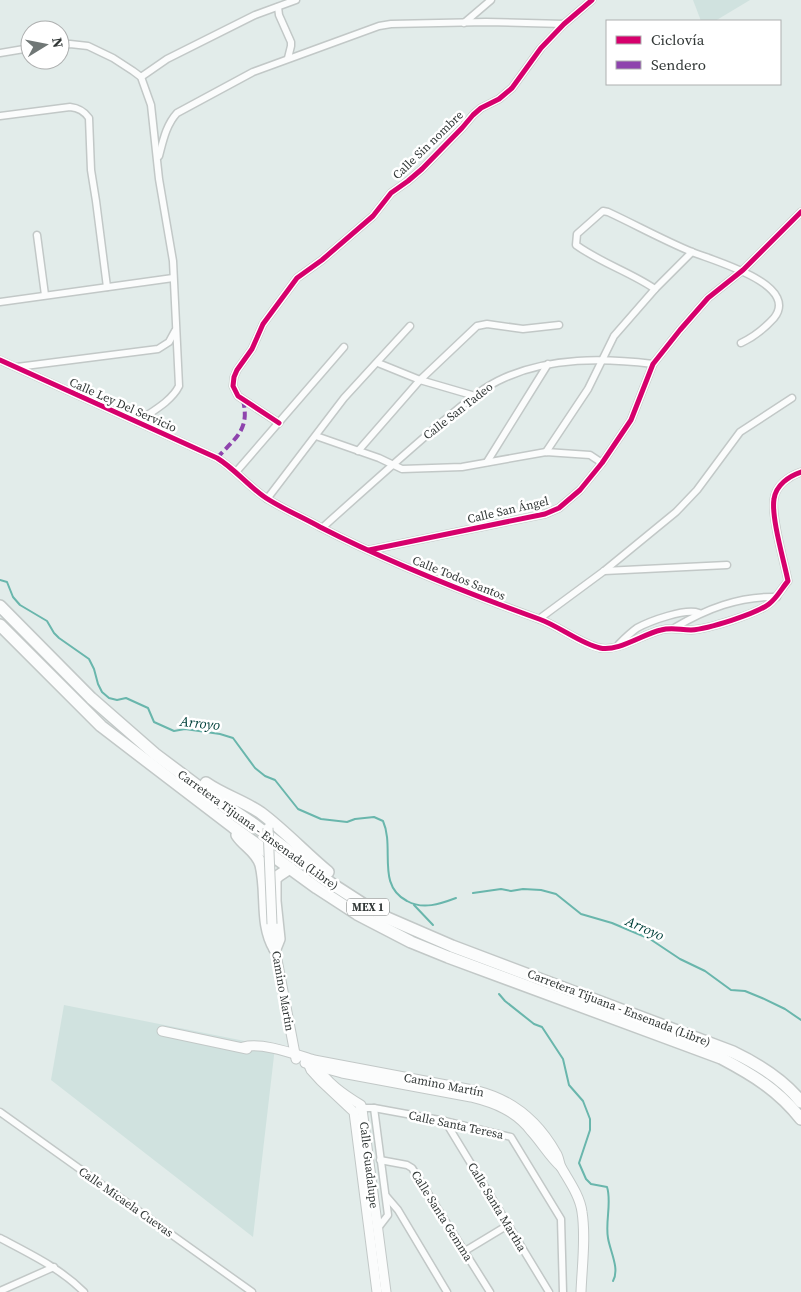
<svg xmlns="http://www.w3.org/2000/svg" width="801" height="1292" viewBox="0 0 801 1292" font-family="'Source Serif 4',serif">
<style>
.built{fill:#d0e2df}
.lines{fill:none;stroke-linecap:round;stroke-linejoin:round}
.stream{stroke:#69b6ac;stroke-width:2}
.street-casing{stroke:#c2c8c7;stroke-width:9}
.secondary-casing{stroke:#c2c8c7;stroke-width:11}
.highway-casing{stroke:#c2c8c7;stroke-width:14}
.street{stroke:#fbfcfc;stroke-width:6}
.secondary{stroke:#fbfcfc;stroke-width:9}
.highway{stroke:#fbfcfc;stroke-width:11}
.secondary-bridge-casing{stroke:#c2c8c7;stroke-width:11;stroke-linecap:butt}
.secondary-bridge{stroke:#fbfcfc;stroke-width:9}
.quiet{stroke:#8e44ad;stroke-width:4;stroke-dasharray:8 4;stroke-linecap:butt}
.cycleway-casing{stroke:#fff;stroke-width:8}
.cycleway{stroke:#d6006c;stroke-width:5}
.labels{text-anchor:middle;stroke-width:5;stroke-linejoin:round;paint-order:stroke}
.shield{fill:#fff;stroke:#707473;stroke-width:1}
.shield-label{font-size:11px;font-weight:bold;fill:#323837}
.street-label{font-size:12px;fill:#323837;stroke:#fff}
.water-label{font-size:14px;font-style:italic;fill:#00403a;stroke:#fff}
</style>
<rect width="100%" height="100%" fill="#e2ecea"/>
<!-- built -->
<g class="built">
<polygon points="693,0 750,0 715,21 701,21"/>
<polygon points="64,1005 275,1047 253,1237 51,1080"/>
</g>
<g class="lines">
<!-- stream -->
<g class="stream">
<path d="M0 580 7 582 13 597 20 605 47 621 54 633 59 638 89 659 94 669 98 684 102 692 109 698 117 700 126 698 148 708 154 722 174 731 185 729 220 734 233 738 255 768 265 776 275 780 298 809 321 819 347 822 355 819 374 817 383 821C395 848 376 885 407 901 423 910 440 904 456 898"/>
<polyline points="473,893 501,889 511,891 523,889 541,890 556,894 581,914 612,923 650,939 680,959 705,971 731,990 745,991 762,998 785,1009 801,1020"/>
<polyline points="414,905 433,925"/>
<path d="M499 994 505 1001 534 1024 542 1027 563 1059 569 1085 583 1101 590 1119V1130L579 1163 586 1179 591 1184 607 1187C612 1202 605 1222 608 1238 610 1251 620 1269 613 1281"/>
</g>
<!-- street casing -->
<g class="street-casing">
<g id="street">
<polyline points="278,7 279,15 291,42 291,46 288,58"/>
<polyline points="464,23 491,0"/>
<path d="M60 45 70 44 88 46 113 58 133 71 141 77 151 105 159 179 173 261 179 386C171 402 151 412 137 422"/>
<polyline points="0,53 30,48"/>
<polyline points="141,77 167,59 255,15 296,0"/>
<path d="M0 116 70 107C79 108 84 111 89 118L91 170 96 201 107 287"/>
<path d="M159 156C163 141 166 125 177 113L253 72 379 26 391 24 486 22 564 24"/>
<polyline points="37,235 45,295"/>
<path d="M655 289C630 272 601 263 576 245L577 234 603 211 608 212C636 225 663 240 692 252 711 260 801 284 774 318 764 329 754 337 741 343"/>
<polyline points="0,302 173,278"/>
<path d="M0 360 217 458C235 469 248 486 266 498 283 509 302 517 320 527 390 563 464 592 539 619 559 626 581 644 600 648 618 652 643 634 661 630 672 627 680 630 691 630 708 629 756 614 769 604 777 598 782 588 788 581 784 561 771 517 774 499 776 485 789 476 801 472"/>
<polyline points="378,363 420,380 475,396"/>
<polyline points="17,367 158,349 169,342 175,331"/>
<polyline points="279,423 238,396 233,386 234,377 237,370 252,349 263,324 297,278 322,260 373,216 391,193 408,181 422,169 462,128 473,115 481,108 499,99 512,88 541,48 564,24 592,0"/>
<polyline points="316,436 379,458 402,469 462,467 546,452 590,455 602,463"/>
<polyline points="358,451 420,380 477,326 487,324 523,329 559,325"/>
<polyline points="546,452 588,389 614,336 655,289 692,252"/>
<polyline points="487,462 548,364"/>
<polyline points="236,472 344,347"/>
<polyline points="267,499 344,398 410,326"/>
<path d="M322 528C362 492 401 457 442 422 462 406 481 388 504 378 550 357 604 358 653 364"/>
<polyline points="369,550 545,514 559,508 580,490 602,463 631,420 653,364 680,330 708,298 743,270 801,212"/>
<polyline points="604,571 727,565"/>
<polyline points="539,619 604,571 676,512 697,490 740,432 792,398"/>
<path d="M674 628C706 609 739 596 777 597"/>
<path d="M619 644C625 638 630 633 637 628 650 621 685 608 699 613"/>
<polyline points="359,1108 374,1108 445,1121 511,1137 561,1219 563,1292"/>
<polyline points="374,1108 388,1215 378,1228"/>
<polyline points="0,1112 252,1292"/>
<polyline points="445,1121 549,1292"/>
<polyline points="380,1160 407,1165 412,1168 490,1292"/>
<polyline points="386,1196 398,1210 447,1292"/>
<path d="M0 1238C30 1254 60 1268 84 1292"/>
<polyline points="465,1251 508,1225"/>
<polyline points="0,1291 54,1267"/>
</g>
</g>
<!-- secondary casing -->
<g class="secondary-casing">
<g id="secondary">
<polyline points="274,944 296,1059"/>
<polyline points="162,1031 247,1049"/>
<path d="M243 1047C263 1042 294 1054 314 1060L478 1091C513 1100 538 1121 556 1153 559 1157 559 1163 561 1167 569 1181 580 1196 582 1212 586 1237 582 1266 581 1292"/>
<path d="M305 1063 342 1073 471 1097C495 1103 516 1111 531 1131 542 1143 549 1156 561 1167"/>
<polyline points="308,1063 311,1070 321,1081 354,1112 377,1292"/>
<path d="M316 1065C327 1083 343 1094 361 1105L362 1109 386 1292"/>
</g>
</g>
<!-- highway casing -->
<g class="highway-casing">
<g id="highway">
<path d="M0 606 91 698 155 754 203 790 255 825 332 884 363 904 385 917 452 946 733 1052C758 1064 784 1080 801 1102"/>
<path d="M0 625 101 726 233 827 317 888 357 914 411 942 448 957 721 1058C753 1075 778 1090 801 1119"/>
<path d="M206 783C223 795 244 801 261 813 285 831 305 853 328 872"/>
<path d="M237 835C244 846 257 851 261 865 268 893 260 924 275 949"/>
<polyline points="275,949 279,939 275,901 275,879 278,876 290,868"/>
</g>
</g>
<!-- street -->
<use href="#street" class="street"/>
<!-- secondary -->
<use href="#secondary" class="secondary"/>
<!-- highway -->
<use href="#highway" class="highway"/>
<!-- secondary-bridge casing -->
<g class="secondary-bridge-casing">
<polyline id="secondary-bridge" points="268,828 272,924"/>
</g>
<!-- secondary-bridge -->
<use href="#secondary-bridge" class="secondary-bridge"/>
<!-- quiet -->
<path class="quiet" d="M217 458C236 437 250 430 243 400"/>
<!-- cycleway casing -->
<g class="cycleway-casing">
<g id="cycleway">
<path d="M0 360 217 458C235 469 248 486 266 498 283 509 302 517 320 527 390 563 464 592 539 619 559 626 581 644 600 648 618 652 643 634 661 630 672 627 680 630 691 630 708 629 756 614 769 604 777 598 782 588 788 581 784 561 771 517 774 499 776 485 789 476 801 472"/>
<polyline points="279,423 238,396 233,386 234,377 237,370 252,349 263,324 297,278 322,260 373,216 391,193 408,181 422,169 462,128 473,115 481,108 499,99 512,88 541,48 564,24 592,0"/>
<polyline points="369,550 545,514 559,508 580,490 602,463 631,420 653,364 680,330 708,298 743,270 801,212"/>
</g>
</g>
<!-- cycleway -->
<use href="#cycleway" class="cycleway"/>
</g>
<g class="labels">
<!-- shield labels -->
<rect class="shield" x="347" y="898.5" width="42" height="17" rx="4"/>
<g class="shield-label">
<text x="368" y="911">MEX 1</text>
</g>
<!-- street labels -->
<g class="street-label">
<text transform="translate(428 145) rotate(-44)" y="4">Calle Sin nombre</text>
<text transform="translate(123 405) rotate(24)" y="4">Calle Ley Del Servicio</text>
<text transform="translate(458 411) rotate(-38)" y="4">Calle San Tadeo</text>
<text transform="translate(508 510) rotate(-13)" y="4">Calle San Ángel</text>
<text transform="translate(459 578) rotate(22)" y="4">Calle Todos Santos</text>
<text transform="translate(258 830) rotate(36)" y="4">Carretera Tijuana - Ensenada (Libre)</text>
<text transform="translate(283 991) rotate(80)" y="4">Camino Martin</text>
<text transform="translate(619 1008) rotate(21)" y="4">Carretera Tijuana - Ensenada (Libre)</text>
<text transform="translate(444 1085) rotate(11)" y="4">Camino Martín</text>
<text transform="translate(456 1125) rotate(12)" y="4">Calle Santa Teresa</text>
<text transform="translate(369 1165) rotate(83)" y="4">Calle Guadalupe</text>
<text transform="translate(126 1202) rotate(35)" y="4">Calle Micaela Cuevas</text>
<text transform="translate(497 1207) rotate(59)" y="4">Calle Santa Martha</text>
<text transform="translate(442 1216) rotate(58)" y="4">Calle Santa Gemma</text>
</g>
<!-- water labels -->
<g class="water-label">
<text transform="translate(200 723) rotate(6)" y="5">Arroyo</text>
<text transform="translate(645 928) rotate(24)" y="5">Arroyo</text>
</g>
</g>
<!-- legend -->
<rect x="606" y="20" width="175" height="65" fill="#ffffff" stroke="#adafaf"/>
<rect x="616" y="36" width="25" height="8" fill="#d6006c" stroke="#adafaf"/>
<text x="651" y="45" font-size="15" fill="#323837">Ciclovía</text>
<rect x="616" y="61" width="25" height="8" fill="#8e44ad" stroke="#adafaf"/>
<text x="651" y="70" font-size="15" fill="#323837">Sendero</text>
<!-- north arrow -->
<g transform="translate(45 45) rotate(80)"><circle r="24" fill="#ffffff" stroke="#adafaf"/>
<path d="M0-4L9 19L0 12L-9 19Z" fill="#707776"/>
<text y="-8" font-size="14" font-weight="bold" text-anchor="middle" fill="#323837">N</text>
</g>
</svg>
